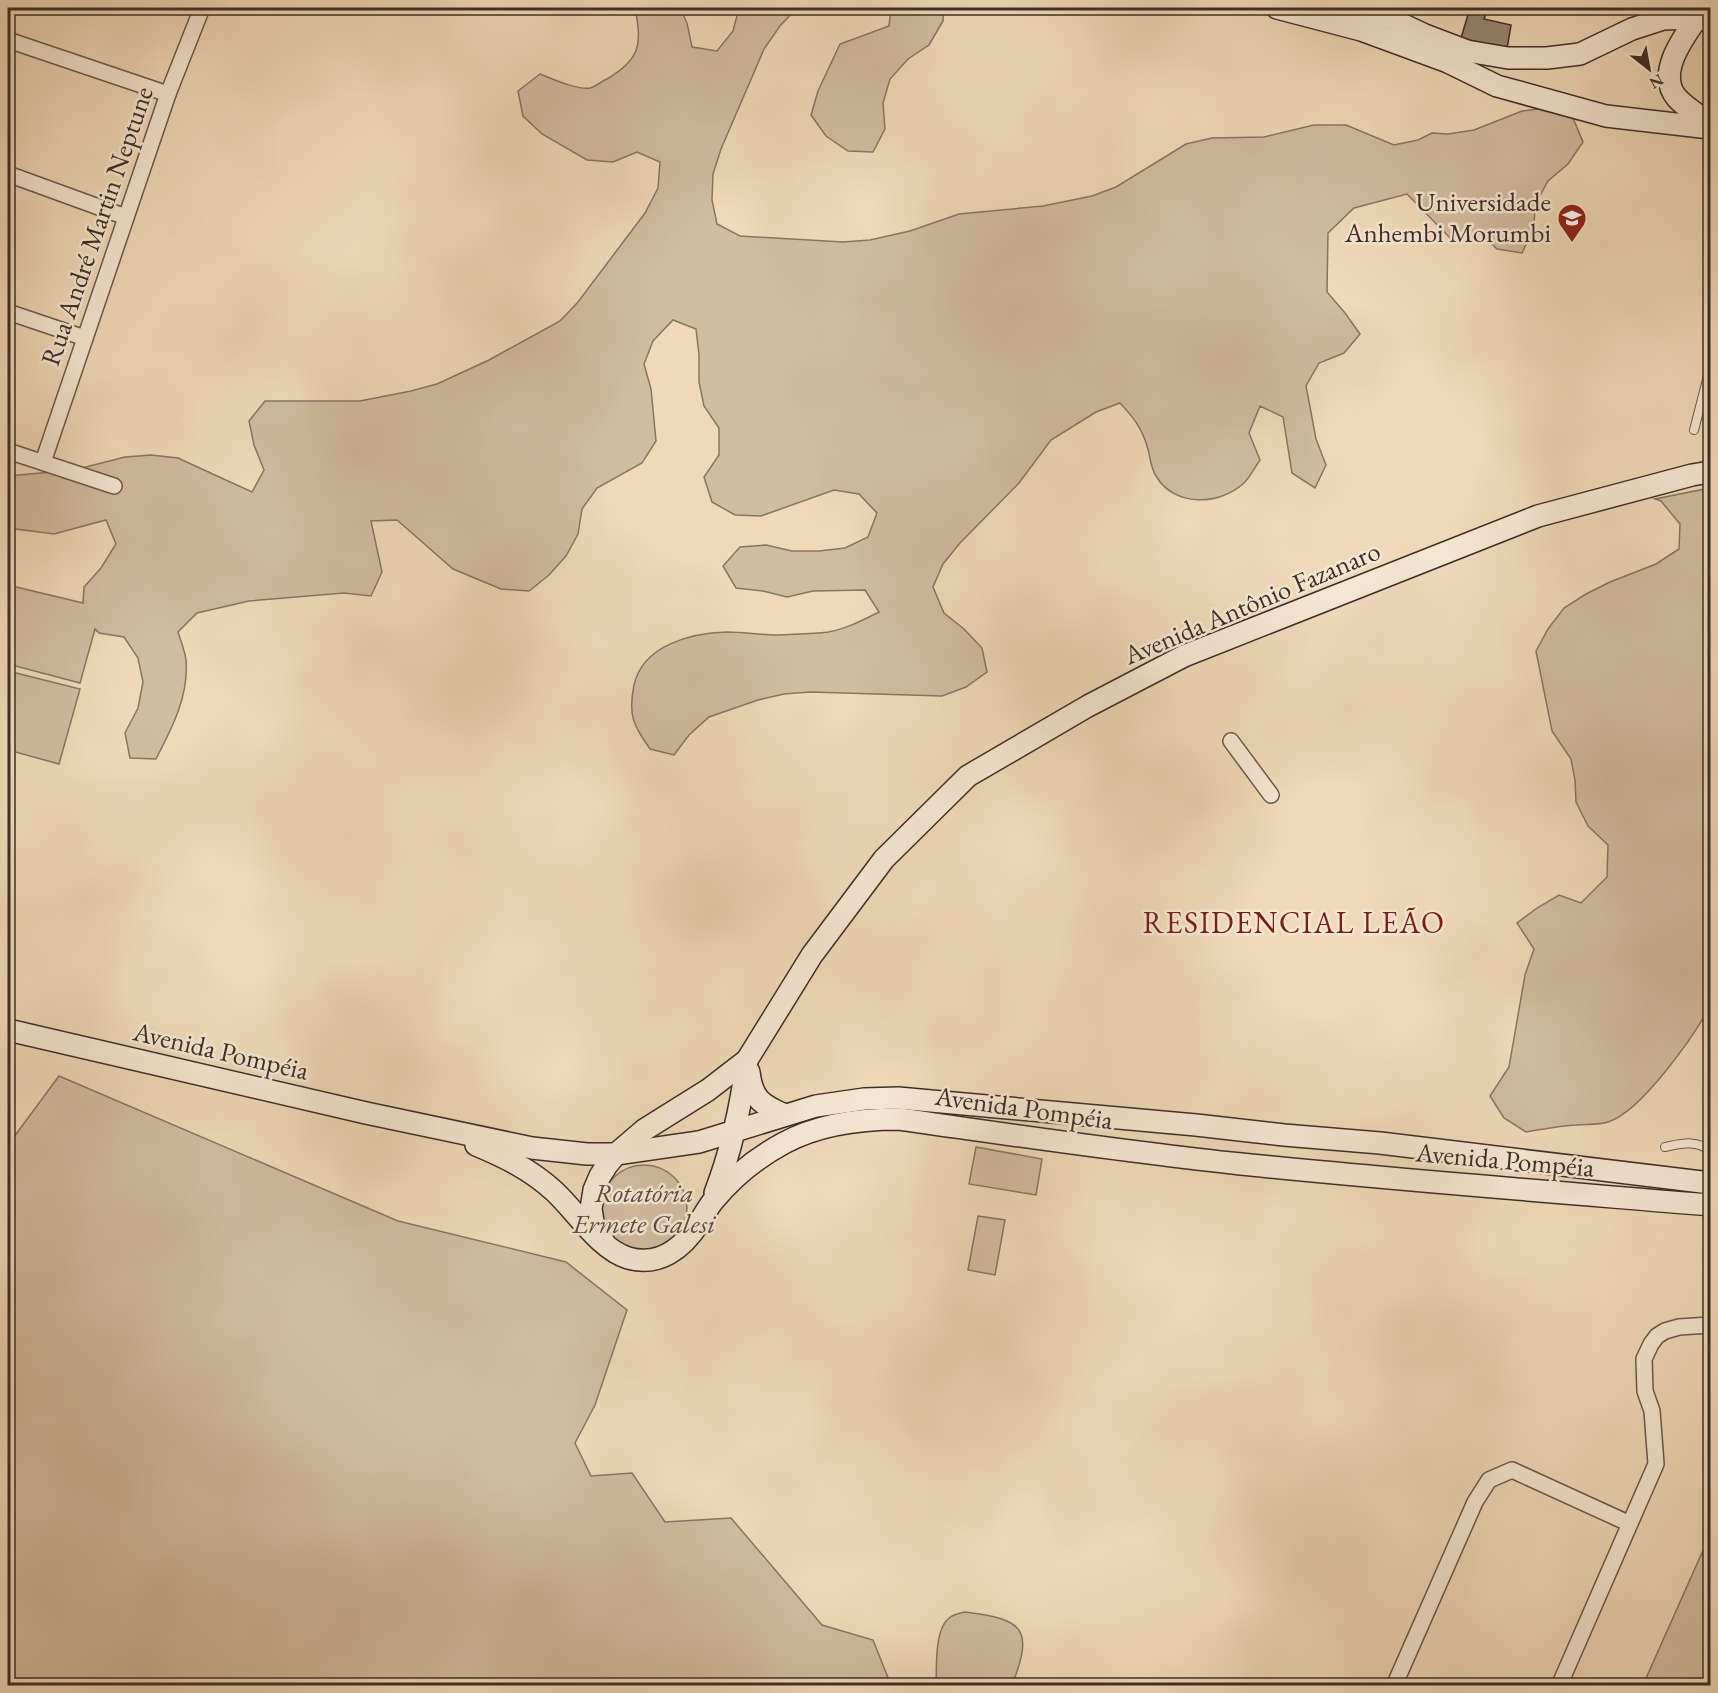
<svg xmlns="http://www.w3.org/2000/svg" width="1718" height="1693" viewBox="0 0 1718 1693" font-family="'EB Garamond',serif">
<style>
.green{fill:#d1bca0;stroke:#867664;stroke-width:1.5}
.building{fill:#998773;stroke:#3c2f28;stroke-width:1.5}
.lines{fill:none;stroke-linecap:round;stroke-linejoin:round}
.lane-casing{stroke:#695a4c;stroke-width:10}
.street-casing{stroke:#695a4c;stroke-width:18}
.secondary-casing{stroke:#3c2f28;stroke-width:24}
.lane{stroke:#f5e6d2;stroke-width:8}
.street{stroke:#f5e6d2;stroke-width:15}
.secondary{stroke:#f5e6d2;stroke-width:21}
.labels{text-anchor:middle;stroke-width:5;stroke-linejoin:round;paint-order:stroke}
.poi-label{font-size:27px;fill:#3c2f28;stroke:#f5e6d2;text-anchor:end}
.street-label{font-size:27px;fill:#3c2f28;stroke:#f5e6d2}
.park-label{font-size:27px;font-style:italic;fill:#5a4b40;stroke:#f5e6d2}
.quarter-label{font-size:30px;letter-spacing:1.5px;fill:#7a1f14;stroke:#f5e6d2}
</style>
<rect width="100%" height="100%" fill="#efd9b9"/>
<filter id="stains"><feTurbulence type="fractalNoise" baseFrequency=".00333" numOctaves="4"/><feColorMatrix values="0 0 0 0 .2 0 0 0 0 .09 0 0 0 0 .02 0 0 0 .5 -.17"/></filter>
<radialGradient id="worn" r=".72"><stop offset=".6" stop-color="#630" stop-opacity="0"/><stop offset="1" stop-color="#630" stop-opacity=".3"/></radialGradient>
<!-- green -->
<g class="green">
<path d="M635 8H680L687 23 692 47 717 51 733 31 739 8H797L780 26 764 49 721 149 713 174 712 200 717 224 740 236 843 242 870 240 910 231 959 214 1043 206 1092 196 1116 187 1186 144 1212 138 1264 137 1314 125H1346L1394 145 1418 140 1432 133 1448 134 1474 130 1522 111 1547 108 1573 118 1583 142 1568 164 1548 181 1536 203 1533 230 1522 253 1497 249 1481 233 1454 242 1407 194 1354 208 1328 233 1327 292 1345 313 1360 334 1344 353 1319 363 1306 386 1316 439 1326 465 1315 488 1292 473 1283 417 1260 406 1249 433 1260 460C1255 467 1250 477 1244 483 1219 506 1174 507 1156 476 1151 469 1150 457 1148 449 1142 428 1134 418 1120 403L1096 412 1051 440 1019 483 960 543 943 564 933 587 944 613 964 629 982 648 987 672 966 687 942 696 810 692 784 694 758 700 709 717 689 735 674 755 650 749C633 725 628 715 634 685 643 645 691 633 727 632 744 632 760 635 777 635 794 634 812 634 828 632 846 629 863 620 879 612L865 590 813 591 787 597 763 591 736 588 723 566 740 547 766 545 792 551H819L845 548 868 537 877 513 859 494 834 490 761 516 735 515 712 502 704 477 719 455V428L704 406 699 382V355L696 329 673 320 653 341 644 364 651 389 656 441 642 463 597 488 582 509 578 534 566 556 549 575 529 591 501 589 453 569 397 520 371 521 382 572 371 596 344 593 249 601 197 613 178 632C181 641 185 651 186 660 189 696 172 728 156 759L130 758 125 733 138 708 143 682 138 658 124 637 99 633 95 629 80 683 8 664V585L83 603 84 587 101 568 116 544 106 520 54 534 8 528V476L74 470 125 457 151 455 178 458 252 492 264 470 254 445 249 421 265 401H360L411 391 437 384 489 360 560 321 578 302 645 213 658 188 660 162 637 152 613 162 587 160 542 134 523 116 518 91 540 74C553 79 576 90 590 88 595 87 602 81 607 79 641 59 642 44 635 8Z"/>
<polygon points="891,8 944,8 943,21 929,45 908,59 890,79 883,103 885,129 873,152 848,151 826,136 811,115 818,91 840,44 889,26"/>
<path d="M1710 488V1006C1694 1036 1641 1112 1608 1122 1599 1125 1586 1124 1576 1125 1559 1126 1543 1129 1526 1132L1504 1118 1490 1096 1509 1067 1525 975 1534 949 1517 923 1537 908 1559 895 1581 903 1607 877 1608 845 1588 826 1576 802 1575 780 1571 759 1552 731 1536 651 1548 629 1564 608 1586 594 1610 582 1656 564 1679 549 1680 524 1661 501 1655 499Z"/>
<polygon points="8,671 80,689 59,764 8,750"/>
<polygon points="59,1076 398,1221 566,1262 627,1310 595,1405 575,1443 591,1476 632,1473 665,1522 731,1518 822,1625 873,1640 891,1685 8,1685 8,1145"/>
<polygon points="976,1147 1042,1159 1036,1195 969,1184"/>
<circle cx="644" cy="1208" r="43"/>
<polygon points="978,1216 1005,1220 995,1275 968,1270"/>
<polygon points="1705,1546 1710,1548 1710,1685 1643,1685"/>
<path d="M965 1612C1024 1619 1034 1629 1012 1685H936C937 1668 934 1632 948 1619 952 1615 959 1613 965 1612Z"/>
</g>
<!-- building -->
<polygon class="building" points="1470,8 1488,8 1484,19 1511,25 1507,49 1461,38"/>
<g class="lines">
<!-- lane casing -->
<g class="lane-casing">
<g id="lane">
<polyline points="1694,430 1710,368"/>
<path d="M1665 1147C1680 1144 1697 1139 1710 1151"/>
</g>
</g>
<!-- street casing -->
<g class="street-casing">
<g id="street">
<polyline points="8,40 168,94"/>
<polyline points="8,174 126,217"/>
<polyline points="8,312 85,338"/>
<polyline points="8,451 114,486"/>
<polyline points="43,462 168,94 202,8"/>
<polyline points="1231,741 1271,795"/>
<polyline points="1394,1686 1475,1502 1489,1480 1512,1470 1628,1523"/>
<polyline points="1559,1686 1656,1464 1652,1411 1645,1391 1644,1359 1651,1344 1657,1336 1665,1331 1679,1327 1710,1325"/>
</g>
</g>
<!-- secondary casing -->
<g class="secondary-casing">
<g id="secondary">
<polyline points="1277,8 1361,30 1448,62 1497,86 1606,116 1710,128"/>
<polyline points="1354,8 1391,19 1425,35 1467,51 1508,58 1547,58 1580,54 1632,29 1663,19 1697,18 1710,21"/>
<path d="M1697 18C1683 38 1656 74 1677 98 1686 108 1700 116 1710 124"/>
<polyline points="8,1030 366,1113 532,1148 587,1154 616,1154 699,1142 816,1106 864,1099 898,1098 1196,1125 1284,1135 1380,1143 1710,1183"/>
<path d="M749 1072C752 1099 762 1105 785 1115"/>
<path d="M476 1145C505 1157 531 1170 554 1191 576 1211 599 1249 628 1258 659 1267 683 1248 699 1223 704 1215 708 1207 714 1200 733 1177 758 1157 784 1143 819 1124 859 1119 899 1119 1013 1135 1126 1152 1241 1164 1397 1180 1554 1192 1710 1205"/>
<path d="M715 1193C732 1149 741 1106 747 1060"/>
<polyline points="604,1242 594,1227 591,1209 594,1190 600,1176 607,1165 616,1154 644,1130 708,1090 747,1060 812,955 884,859 968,776 1088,706 1184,656 1538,516 1692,475 1710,472"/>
</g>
</g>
<!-- lane -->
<use href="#lane" class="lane"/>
<!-- street -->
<use href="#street" class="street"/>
<!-- secondary -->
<use href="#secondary" class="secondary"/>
</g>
<!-- icons -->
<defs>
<g id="university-pin" transform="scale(1.5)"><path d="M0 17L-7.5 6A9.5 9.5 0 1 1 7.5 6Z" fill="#8f2418" stroke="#f5e6d2"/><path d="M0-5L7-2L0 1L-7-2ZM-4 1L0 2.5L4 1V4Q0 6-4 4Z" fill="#fff"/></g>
</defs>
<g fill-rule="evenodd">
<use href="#university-pin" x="1572" y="218"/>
</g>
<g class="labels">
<!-- poi labels -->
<g class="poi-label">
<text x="1551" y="211">Universidade<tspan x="1551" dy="31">Anhembi Morumbi</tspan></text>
</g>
<!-- street labels -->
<g class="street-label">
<text transform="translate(97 226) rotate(-71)" y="9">Rua André Martin Neptune</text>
<text transform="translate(1252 603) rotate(-23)" y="9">Avenida Antônio Fazanaro</text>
<text transform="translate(221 1051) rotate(13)" y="9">Avenida Pompéia</text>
<text transform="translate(1024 1108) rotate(8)" y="9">Avenida Pompéia</text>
<text transform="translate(1505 1160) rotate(5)" y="9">Avenida Pompéia</text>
</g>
<!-- park labels -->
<g class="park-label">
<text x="644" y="1202">Rotatória<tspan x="644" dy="31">Ermete Galesi</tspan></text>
</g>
<!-- quarter labels -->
<g class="quarter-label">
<text x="1294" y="933">RESIDENCIAL LEÃO</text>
</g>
</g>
<!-- margin -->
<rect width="1718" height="1693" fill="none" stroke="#efd9b9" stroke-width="30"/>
<rect x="9" y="9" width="1700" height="1675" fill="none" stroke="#3c2f28" stroke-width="3"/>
<rect x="15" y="15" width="1688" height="1663" fill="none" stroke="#3c2f28" stroke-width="1.5"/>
<!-- north arrow -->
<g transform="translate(1649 69) rotate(149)" stroke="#f5e6d2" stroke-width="4.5" paint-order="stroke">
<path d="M0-4.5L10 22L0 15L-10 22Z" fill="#3c2f28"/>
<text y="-9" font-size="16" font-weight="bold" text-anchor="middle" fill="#3c2f28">N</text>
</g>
<rect width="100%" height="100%" filter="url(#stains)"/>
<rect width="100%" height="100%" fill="url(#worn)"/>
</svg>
